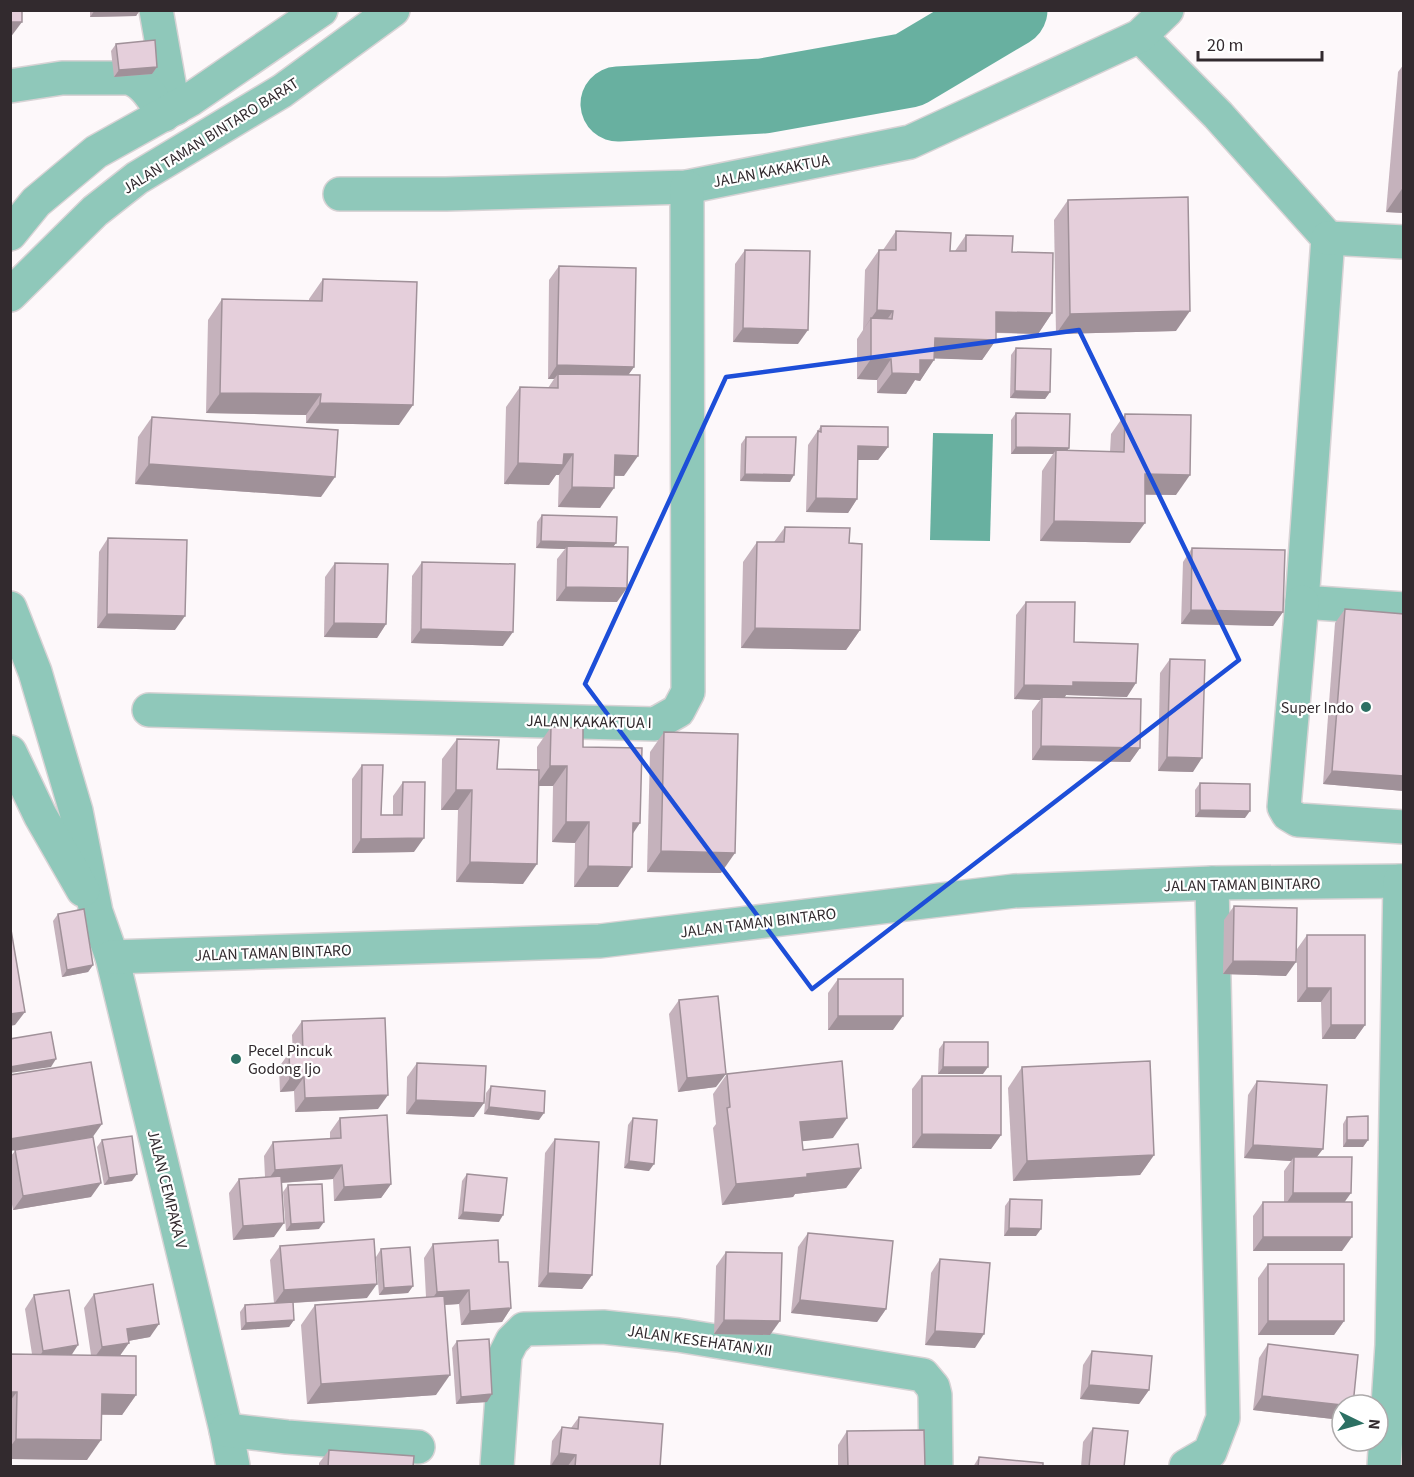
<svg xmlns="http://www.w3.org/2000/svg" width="1414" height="1477" viewBox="0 0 1414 1477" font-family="'Source Sans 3',sans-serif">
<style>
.water{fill:#68b0a0}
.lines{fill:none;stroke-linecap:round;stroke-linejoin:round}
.river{stroke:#68b0a0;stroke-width:75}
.minor-casing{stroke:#d8d3d5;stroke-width:36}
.minor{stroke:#8fc8ba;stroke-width:33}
.wall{fill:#c5b2bc}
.shaded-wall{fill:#a09199}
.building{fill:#e5cfdb;stroke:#a09199;stroke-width:1.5}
.marked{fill:none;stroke:#1d4ed8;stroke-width:4.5;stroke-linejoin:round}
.poi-dot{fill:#2c7063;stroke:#fff;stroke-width:2}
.labels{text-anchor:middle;stroke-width:4.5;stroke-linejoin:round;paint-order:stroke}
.street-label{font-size:16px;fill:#322a2e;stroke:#fff}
.poi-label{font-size:16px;fill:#322a2e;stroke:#fff;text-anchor:end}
</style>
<rect width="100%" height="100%" fill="#fdf8fa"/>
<!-- water -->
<polygon class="water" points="933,433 993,434 990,541 930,540"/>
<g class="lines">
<!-- river -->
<polyline class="river" points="618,104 763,96 909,70 1010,10"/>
<!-- minor casing -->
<g class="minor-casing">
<g id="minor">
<polyline points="156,10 170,89 176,108"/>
<polyline points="1140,36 1218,115 1328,238 1302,602 1404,609"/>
<path d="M10 86 62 78H128C145 82 154 101 164 115"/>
<polyline points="340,194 446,194 687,187 910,142 1140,36 1167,10"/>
<polyline points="10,234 36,202 96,152 191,99 321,10"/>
<polyline points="1328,238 1404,242"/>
<polyline points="10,295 95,211 137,178 282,91 393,10"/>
<polyline points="1302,602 1284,807 1288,814 1298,820 1404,827"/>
<polyline points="10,608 35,672 76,811 96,912 112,957 226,1430 233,1466"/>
<polyline points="149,710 655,724 678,711 688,692 687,187"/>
<polyline points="10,752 40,815 83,890"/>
<polyline points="112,957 600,941 1014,891 1212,883 1404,881"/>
<polyline points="226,1430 287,1437 418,1447"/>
<polyline points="497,1466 505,1355 512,1341 524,1329 603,1327 678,1335 923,1375 933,1387 935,1395 936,1466"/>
<polyline points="1186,1466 1210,1452 1223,1418 1212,883"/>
<polyline points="1384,1466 1392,1345 1400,881"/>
</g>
</g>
<!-- minor -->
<use href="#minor" class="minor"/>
</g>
<!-- wall -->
<g class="wall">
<polygon points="90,10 140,10 136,16 90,17"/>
<polygon points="116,44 157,67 152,74 114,77 111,51"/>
<polygon points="1404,64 1404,213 1386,212 1398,72"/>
<polygon points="1068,200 1176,331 1056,334 1054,220"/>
<polygon points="896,231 950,251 955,251 966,235 1012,252 1052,313 1038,334 996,333 996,340 982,360 934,358 920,381 915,380 906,394 877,393 877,380 857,379 857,339 863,330 865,270 879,250 883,250"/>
<polygon points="745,250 798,344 733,342 735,264"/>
<polygon points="559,266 634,367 628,375 624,476 614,476 600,508 558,507 559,475 556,475 549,485 504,484 506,407 520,387 548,388 554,379 548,379 549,280"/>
<polygon points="323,279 399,425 306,423 306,415 206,413 208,320 222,299 309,301 309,299"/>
<polygon points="1016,348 1050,392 1045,399 1010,398 1011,355"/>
<polygon points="1016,413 1069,448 1066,451 1110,452 1111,434 1125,414 1176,495 1145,495 1130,543 1040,541 1042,471 1053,454 1011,454 1011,420"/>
<polygon points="152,417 321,497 135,484 138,437"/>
<polygon points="821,426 888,447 878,460 858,460 857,499 848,513 806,512 808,445"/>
<polygon points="746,437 790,482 740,481 741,444"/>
<polygon points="542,515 616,543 613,546 617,602 556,601 557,559 565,549 536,548 537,522"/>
<polygon points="785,527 849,543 860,630 846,650 741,648 743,562 757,542 774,542"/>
<polygon points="108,538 175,630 97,628 99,552"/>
<polygon points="1192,548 1283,612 1273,626 1181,624 1183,562"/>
<polygon points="422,562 503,646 411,643 412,576"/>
<polygon points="335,563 386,624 377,638 324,637 325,577"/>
<polygon points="1026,602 1074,642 1127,697 1066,695 1065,697 1140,748 1130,762 1032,760 1032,711 1040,700 1014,699 1016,615"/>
<polygon points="1345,609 1404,791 1323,784 1335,623"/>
<polygon points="1170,659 1193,772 1158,771 1160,673"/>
<polygon points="551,727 583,747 632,835 618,887 574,887 575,843 552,842 553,786 538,786 523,884 456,882 458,810 441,810 442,759 457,739 497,769 537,770 537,747"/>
<polygon points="664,732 721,873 647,872 650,752"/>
<polygon points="362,765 381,815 393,815 393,796 403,782 414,852 352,853 352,779"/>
<polygon points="1200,783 1245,818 1195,817 1195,790"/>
<polygon points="1234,906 1286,976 1223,974 1224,920"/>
<polygon points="58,914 93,965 88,972 62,977 53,921"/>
<polygon points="1307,935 1365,1025 1355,1039 1322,1039 1321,1002 1297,1002 1297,949"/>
<polygon points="838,979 893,1030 828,1030 828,993"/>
<polygon points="679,1000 716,1087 678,1092 669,1014"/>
<polygon points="302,1021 378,1109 295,1112 294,1091 280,1092 279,1067 289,1053 293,1053 292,1035"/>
<polygon points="944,1042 983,1074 938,1074 939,1049"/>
<polygon points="417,1063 474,1117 406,1114 407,1077"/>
<polygon points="1022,1067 1154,1155 1140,1175 1013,1181 1008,1088"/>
<polygon points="727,1074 833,1138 802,1141 803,1150 861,1168 846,1188 795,1194 793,1197 722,1205 713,1128 716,1124 713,1094"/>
<polygon points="922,1076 1001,1135 991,1149 912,1148 912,1089"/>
<polygon points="1257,1081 1317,1157 1345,1202 1342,1251 1253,1251 1253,1216 1263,1202 1284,1202 1284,1171 1291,1161 1244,1158 1248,1095"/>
<polygon points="491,1086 539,1120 484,1114 486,1093"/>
<polygon points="1347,1117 1368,1140 1363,1147 1343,1147 1343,1124"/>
<polygon points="340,1118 391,1184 381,1198 334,1201 333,1179 282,1183 274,1237 233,1240 229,1193 239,1179 265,1177 264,1156 273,1142 330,1139 330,1132"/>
<polygon points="633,1118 649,1171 624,1168 628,1125"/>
<polygon points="93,1137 91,1197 13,1210 10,1193 10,1157 15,1151"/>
<polygon points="555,1139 592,1275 582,1289 538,1287 545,1153"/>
<polygon points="102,1140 132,1181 104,1185 97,1147"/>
<polygon points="467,1174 499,1222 458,1219 462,1181"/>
<polygon points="288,1185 319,1229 286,1231 283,1192"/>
<polygon points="1010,1199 1036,1236 1004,1236 1005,1206"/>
<polygon points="808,1233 886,1309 877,1322 791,1313 798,1247"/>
<polygon points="433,1244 499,1262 511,1308 502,1322 461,1325 459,1304 445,1305 436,1395 307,1404 301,1325 315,1305 426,1297 424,1258"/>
<polygon points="280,1246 367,1298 293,1303 294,1320 289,1327 241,1330 240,1312 245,1305 274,1303 270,1260"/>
<polygon points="381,1249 413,1286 408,1293 379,1295 376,1257"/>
<polygon points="726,1252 770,1335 714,1334 716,1266"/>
<polygon points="940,1259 975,1348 925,1345 931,1273"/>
<polygon points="1268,1264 1344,1321 1334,1335 1258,1335 1258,1278"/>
<polygon points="94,1294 150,1337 128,1341 120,1355 136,1395 122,1415 102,1415 87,1460 10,1459 10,1354 32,1354 25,1309 34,1295 71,1355 91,1355 84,1308"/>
<polygon points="457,1341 487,1402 456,1404 452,1348"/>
<polygon points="1268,1344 1342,1405 1342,1420 1253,1410 1259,1358"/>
<polygon points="1092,1351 1149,1390 1139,1404 1080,1399 1083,1365"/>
<polygon points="579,1417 660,1467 550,1467 552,1441 562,1427 571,1428"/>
<polygon points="1093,1428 1124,1467 1081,1467 1083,1442"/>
<polygon points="847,1431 925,1467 838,1467 838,1445"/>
<polygon points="329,1450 413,1467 319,1467 319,1463"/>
<polygon points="979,1457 1043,1467 973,1467"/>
</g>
<!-- shaded-wall -->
<g class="shaded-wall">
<polygon points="95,10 140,10 136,16 90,17"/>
<polygon points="10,22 22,22 10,38"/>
<polygon points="157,67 152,74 114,77 119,70"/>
<polygon points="1404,186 1404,213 1386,212"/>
<polygon points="877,310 893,311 879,331 871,318 863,330"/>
<polygon points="1190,311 1176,331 1056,334 1070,314"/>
<polygon points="996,312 1052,313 1038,334 982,332"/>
<polygon points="743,328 808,330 798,344 733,342"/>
<polygon points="935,338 996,340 982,360 920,358"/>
<polygon points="871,359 891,359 877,380 857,379"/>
<polygon points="920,360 934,360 920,381 915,380 906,394 877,393 892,373"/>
<polygon points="557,365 634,367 624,381 558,374 554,379 548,379"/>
<polygon points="1015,391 1050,392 1045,399 1010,398"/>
<polygon points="220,393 321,394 306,415 206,413"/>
<polygon points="320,403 413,405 399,425 306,423"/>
<polygon points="858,446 888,447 878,460 849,460"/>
<polygon points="1016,447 1069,448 1064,455 1056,450 1053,454 1011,454"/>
<polygon points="564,454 573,454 559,475 556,475 549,485 504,484 518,463"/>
<polygon points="615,455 638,456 624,476 600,475"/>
<polygon points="149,464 335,477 321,497 135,484"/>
<polygon points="745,474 794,475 790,482 740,481"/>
<polygon points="1145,474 1190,475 1176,495 1131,494"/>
<polygon points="572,487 614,488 600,508 558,507"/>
<polygon points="816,498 857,499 848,513 806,512"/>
<polygon points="1054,521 1145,523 1130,543 1040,541"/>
<polygon points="541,541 616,543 611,550 567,546 565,549 536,548"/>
<polygon points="566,587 627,588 617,602 556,601"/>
<polygon points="1191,610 1283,612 1273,626 1181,624"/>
<polygon points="107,614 185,616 175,630 97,628"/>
<polygon points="334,623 386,624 377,638 324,637"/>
<polygon points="755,628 860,630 846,650 741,648"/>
<polygon points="421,629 513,632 503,646 411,643"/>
<polygon points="1073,682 1136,683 1127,697 1066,695 1063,700 1042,697 1040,700 1014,699 1024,685"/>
<polygon points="1041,746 1140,748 1130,762 1032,760"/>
<polygon points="1167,757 1202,758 1193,772 1158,771"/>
<polygon points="550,766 567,766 553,786 536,786"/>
<polygon points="1332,771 1404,776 1404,791 1323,784"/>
<polygon points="456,790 472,790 458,810 441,810"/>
<polygon points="1200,810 1250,811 1245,818 1195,817"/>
<polygon points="566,822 589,822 575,843 552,842"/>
<polygon points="633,823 640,823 626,844"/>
<polygon points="424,838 414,852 352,853 361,839"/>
<polygon points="661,851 735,853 721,873 647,872"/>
<polygon points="470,862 537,864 523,884 456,882"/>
<polygon points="588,866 632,867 618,887 574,887"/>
<polygon points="1233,961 1296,962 1286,976 1223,974"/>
<polygon points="93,965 88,972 62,977 67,970"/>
<polygon points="1307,988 1331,988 1321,1002 1297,1002"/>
<polygon points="25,1012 15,1025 10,1026 10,1014"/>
<polygon points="838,1016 903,1016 893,1030 828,1030"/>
<polygon points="1331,1025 1365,1025 1355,1039 1322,1039"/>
<polygon points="56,1059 51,1067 10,1073 10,1067"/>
<polygon points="943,1067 988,1067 983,1074 938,1074"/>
<polygon points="726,1074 716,1087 678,1092 687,1078"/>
<polygon points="304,1077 294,1091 280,1092 290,1078"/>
<polygon points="388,1095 378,1109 295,1112 305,1098"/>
<polygon points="416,1100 484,1103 474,1117 406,1114"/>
<polygon points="489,1107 544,1113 539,1120 484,1114"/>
<polygon points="847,1118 833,1138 786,1143 800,1122"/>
<polygon points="102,1124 92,1138 10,1151 10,1139"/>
<polygon points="922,1134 1001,1135 991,1149 912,1148"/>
<polygon points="1347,1140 1368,1140 1363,1147 1343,1147"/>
<polygon points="1253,1145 1323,1149 1313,1162 1294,1157 1291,1161 1244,1158"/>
<polygon points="1154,1155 1140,1175 1013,1181 1027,1161"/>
<polygon points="629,1161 654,1164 649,1171 624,1168"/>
<polygon points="342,1165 333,1179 265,1184 275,1170"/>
<polygon points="861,1168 846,1188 795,1194 793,1197 722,1205 736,1184 807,1174"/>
<polygon points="137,1174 132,1181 104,1185 109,1178"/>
<polygon points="101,1183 91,1197 13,1210 23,1196"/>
<polygon points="391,1184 381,1198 334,1201 344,1187"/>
<polygon points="1293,1193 1351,1193 1341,1207 1284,1207"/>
<polygon points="463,1212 503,1215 499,1222 458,1219"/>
<polygon points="324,1222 319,1229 286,1231 291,1224"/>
<polygon points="284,1223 274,1237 233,1240 243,1226"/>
<polygon points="1009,1228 1041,1229 1036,1236 1004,1236"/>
<polygon points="1263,1237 1352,1237 1342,1251 1253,1251"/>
<polygon points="548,1273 592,1275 582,1289 538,1287"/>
<polygon points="377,1284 367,1298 274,1304 284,1290"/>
<polygon points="413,1286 408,1293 379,1295 384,1288"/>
<polygon points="469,1290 459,1304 427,1306 437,1292"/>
<polygon points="800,1300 886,1309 877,1322 791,1313"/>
<polygon points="511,1308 502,1322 461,1325 470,1311"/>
<polygon points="294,1320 289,1327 241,1330 246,1323"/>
<polygon points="724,1320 780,1321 770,1335 714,1334"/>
<polygon points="1268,1321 1344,1321 1334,1335 1258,1335"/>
<polygon points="159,1324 150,1337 117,1343 127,1329"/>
<polygon points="935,1331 984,1334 975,1348 925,1345"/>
<polygon points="129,1343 119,1357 92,1361 102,1347"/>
<polygon points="78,1345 69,1359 34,1365 43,1351"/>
<polygon points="450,1375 436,1395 307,1404 321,1384"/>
<polygon points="1089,1385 1149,1390 1139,1404 1080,1399"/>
<polygon points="10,1392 17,1392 10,1401"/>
<polygon points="102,1394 136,1395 122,1415 88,1414"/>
<polygon points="492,1394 487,1402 456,1404 461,1397"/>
<polygon points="1262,1396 1342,1405 1342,1420 1253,1410"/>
<polygon points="16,1439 101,1440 87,1460 10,1459 10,1447"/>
<polygon points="559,1453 576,1455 567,1467 550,1467"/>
</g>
<!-- building -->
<g class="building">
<rect x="10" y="10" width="12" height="12"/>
<polygon points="155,40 157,67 119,70 116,44"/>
<polygon points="1188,197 1190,311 1070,314 1068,200"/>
<polygon points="896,231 951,233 950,251 966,251 966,235 1013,236 1012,252 1053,253 1052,313 996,312 996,340 935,338 934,360 920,360 920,374 892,373 891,359 871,359 871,318 892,319 893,311 877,310 879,250 896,250"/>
<polygon points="745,250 810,251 808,330 743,328"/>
<polygon points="559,266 636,268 634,367 557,365"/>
<polygon points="323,279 417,282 413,405 320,403 321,394 220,393 222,299 322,301"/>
<polygon points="1016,348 1051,349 1050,392 1015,391"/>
<polygon points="558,374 640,375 638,456 615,455 614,488 572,487 573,454 564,454 563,465 518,463 520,387 558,388"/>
<polygon points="1016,413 1070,414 1069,448 1016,447"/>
<polygon points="1125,414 1191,415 1190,475 1145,474 1145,523 1054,521 1056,450 1124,452"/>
<polygon points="152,417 338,430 335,477 149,464"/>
<polygon points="821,426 888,427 888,447 858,446 857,499 816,498 818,431 821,432"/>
<polygon points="746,437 796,437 794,475 745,474"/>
<polygon points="542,515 617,517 616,543 541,541"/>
<polygon points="785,527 850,528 849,543 862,544 860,630 755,628 757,542 784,542"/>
<polygon points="108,538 187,540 185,616 107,614"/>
<polygon points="567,546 628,547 627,588 566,587"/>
<polygon points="1192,548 1285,550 1283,612 1191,610"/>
<polygon points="422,562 515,564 513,632 421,629"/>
<polygon points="335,563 388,564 386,624 334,623"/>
<polygon points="1026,602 1075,602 1074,642 1138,644 1136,683 1073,682 1073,686 1024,685"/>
<polygon points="1345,609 1404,614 1404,776 1332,771"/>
<polygon points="1170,659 1205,660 1202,758 1167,757"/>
<polygon points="1042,697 1141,699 1140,748 1041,746"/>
<polygon points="551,727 583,728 583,747 642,748 640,823 633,823 632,867 588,866 589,822 566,822 567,766 550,766"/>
<polygon points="664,732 738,734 735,853 661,851"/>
<polygon points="457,739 499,740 497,769 539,770 537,864 470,862 472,790 456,790"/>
<polygon points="362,765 383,765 381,815 402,815 403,782 425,782 424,838 361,839"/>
<polygon points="1200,783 1250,784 1250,811 1200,810"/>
<polygon points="1234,906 1297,908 1296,962 1233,961"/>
<polygon points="84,909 93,965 67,970 58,914"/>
<polygon points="10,924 25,1012 10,1014"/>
<polygon points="1307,935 1365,935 1365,1025 1331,1025 1331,988 1307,988"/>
<rect x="838" y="979" width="65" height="37"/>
<polygon points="718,996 726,1074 687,1078 679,1000"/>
<polygon points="385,1018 388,1095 305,1098 304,1077 290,1078 289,1053 303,1053 302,1021"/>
<polygon points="51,1032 56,1059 10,1067 10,1039"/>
<polygon points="944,1042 988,1042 988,1067 943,1067"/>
<polygon points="842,1061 847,1118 800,1122 803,1150 858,1144 861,1168 807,1174 807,1177 736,1184 727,1108 730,1107 727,1074"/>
<polygon points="1150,1061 1154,1155 1027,1161 1022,1067"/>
<polygon points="91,1062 102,1124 10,1139 10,1075"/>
<polygon points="417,1063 486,1066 484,1103 416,1100"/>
<polygon points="922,1076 1001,1076 1001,1135 922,1134"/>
<polygon points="1257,1081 1327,1085 1323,1149 1253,1145"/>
<polygon points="491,1086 545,1091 544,1113 489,1107"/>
<polygon points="387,1115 391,1184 344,1187 342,1165 275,1170 273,1142 341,1138 340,1118"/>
<polygon points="1368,1116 1368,1140 1347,1140 1347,1117"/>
<polygon points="633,1118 657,1120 654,1164 629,1161"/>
<polygon points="132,1136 137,1174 109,1178 102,1140"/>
<polygon points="93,1137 101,1183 23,1196 15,1150"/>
<polygon points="555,1139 599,1142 592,1275 548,1273"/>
<polygon points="1294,1157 1352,1157 1351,1193 1293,1193"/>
<polygon points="467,1174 507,1178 503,1215 463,1212"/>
<polygon points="281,1176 284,1223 243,1226 239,1179"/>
<polygon points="322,1184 324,1222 291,1224 288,1185"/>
<polygon points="1010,1199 1042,1200 1041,1229 1009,1228"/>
<rect x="1263" y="1202" width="89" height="35"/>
<polygon points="808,1233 893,1241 886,1309 800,1300"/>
<polygon points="374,1239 377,1284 284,1290 280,1246"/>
<polygon points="498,1240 499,1262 508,1262 511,1308 470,1311 469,1290 437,1292 433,1244"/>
<polygon points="410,1247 413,1286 384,1288 381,1249"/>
<polygon points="726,1252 782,1253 780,1321 724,1320"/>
<polygon points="940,1259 990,1263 984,1334 935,1331"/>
<rect x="1268" y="1264" width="76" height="57"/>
<polygon points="153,1284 159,1324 127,1329 129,1343 102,1347 94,1294"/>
<polygon points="69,1290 78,1345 43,1351 34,1295"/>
<polygon points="444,1296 450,1375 321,1384 315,1305"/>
<polygon points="293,1302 294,1320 246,1323 245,1305"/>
<polygon points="489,1339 492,1394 461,1397 457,1341"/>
<polygon points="1268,1344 1358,1355 1353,1405 1342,1405 1262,1396"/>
<polygon points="1092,1351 1152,1356 1149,1390 1089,1385"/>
<polygon points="10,1354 136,1356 136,1395 102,1394 101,1440 16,1439 17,1392 10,1392"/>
<polygon points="579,1417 663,1424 660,1467 575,1467 576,1455 559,1453 562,1427 578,1429"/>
<polygon points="1093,1428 1128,1431 1124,1467 1089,1467"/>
<polygon points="924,1430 925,1467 848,1467 847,1431"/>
<polygon points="329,1450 414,1456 413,1467 328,1467"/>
<polygon points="979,1457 1043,1463 1043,1467 978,1467"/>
</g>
<!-- marked area -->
<path class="marked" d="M1079 330 1239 660 812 989 585 684 726 377Z"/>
<!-- markers -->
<g class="poi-dot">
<circle cx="1366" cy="707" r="6"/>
<circle cx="236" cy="1059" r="6"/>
</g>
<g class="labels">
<!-- street labels -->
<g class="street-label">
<text transform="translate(210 135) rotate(-32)" y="6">JALAN TAMAN BINTARO BARAT</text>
<text transform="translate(771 170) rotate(-11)" y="6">JALAN KAKAKTUA</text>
<text transform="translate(589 721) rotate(1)" y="6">JALAN KAKAKTUA I</text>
<text transform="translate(1242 884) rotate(-1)" y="6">JALAN TAMAN BINTARO</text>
<text transform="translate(758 922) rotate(-7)" y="6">JALAN TAMAN BINTARO</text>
<text transform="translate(273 952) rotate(-2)" y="6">JALAN TAMAN BINTARO</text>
<text transform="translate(168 1189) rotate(76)" y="6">JALAN CEMPAKA V</text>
<text transform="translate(700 1340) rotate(8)" y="6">JALAN KESEHATAN XII</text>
</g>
<!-- poi labels -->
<g class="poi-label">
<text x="1354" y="713">Super Indo</text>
<text x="248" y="1056" text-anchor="start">Pecel Pincuk<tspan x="248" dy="18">Godong Ijo</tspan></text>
</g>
</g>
<!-- border -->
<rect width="1414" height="1477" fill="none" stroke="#322a2e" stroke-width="24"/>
<!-- north arrow -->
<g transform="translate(1360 1423) rotate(95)"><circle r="28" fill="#ffffff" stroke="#adaaab" stroke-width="1.5"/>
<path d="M0-4.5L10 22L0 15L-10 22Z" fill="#2c7063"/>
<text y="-9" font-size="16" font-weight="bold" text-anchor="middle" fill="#322a2e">N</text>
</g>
<!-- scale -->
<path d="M1198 51v9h124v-9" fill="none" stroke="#322a2e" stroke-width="3"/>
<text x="1207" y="51" font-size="18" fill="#322a2e" stroke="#ffffff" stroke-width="4.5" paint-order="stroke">20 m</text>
</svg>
